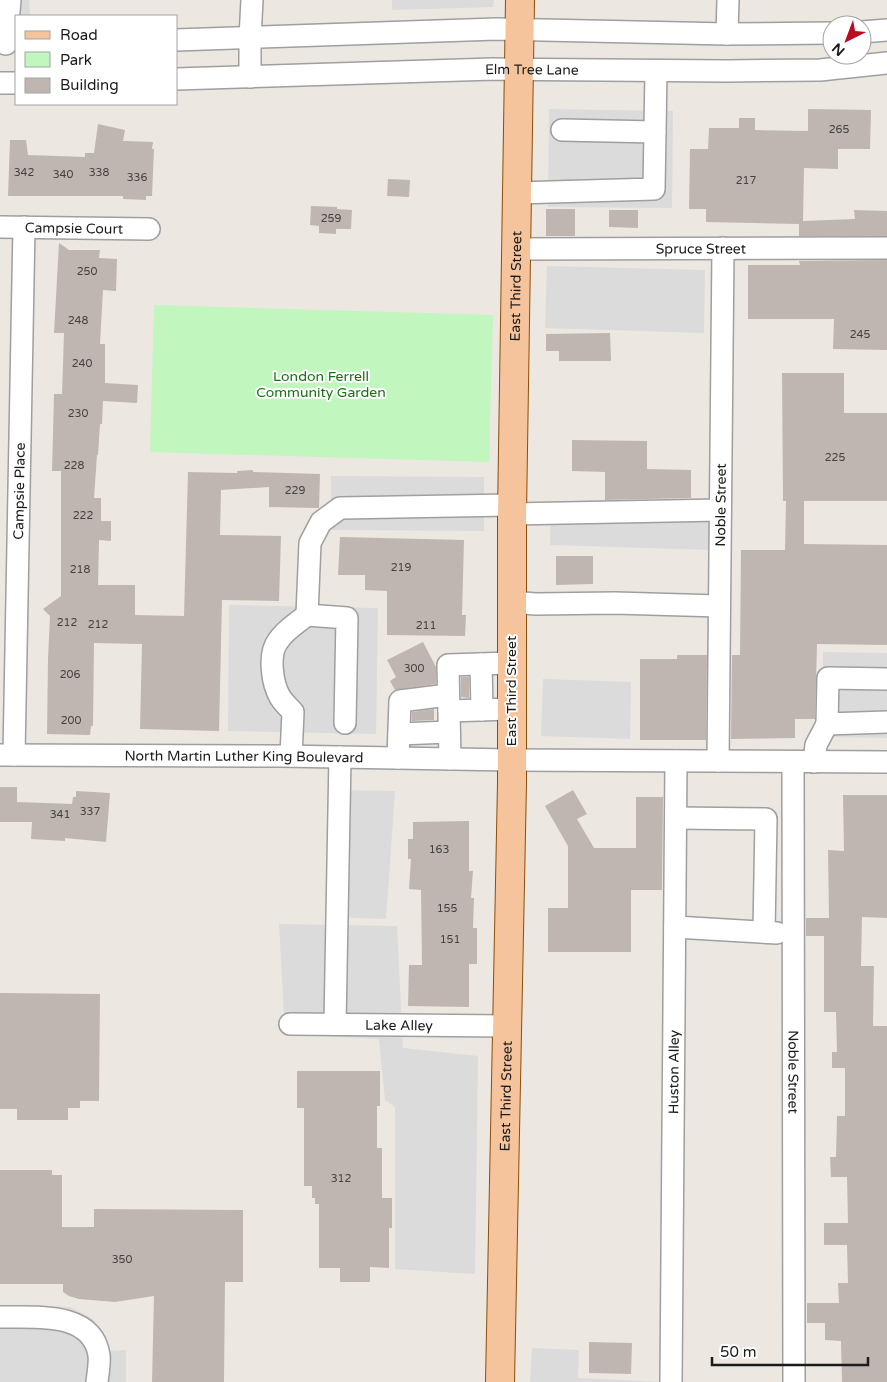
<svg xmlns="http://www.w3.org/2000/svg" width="887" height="1382" viewBox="0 0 887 1382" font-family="'Varela Round',sans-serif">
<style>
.park{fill:#c1f6bf}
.parking{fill:#dbdbdb}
.building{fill:#c0b6b1}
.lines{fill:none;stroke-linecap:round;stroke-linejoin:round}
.minor-casing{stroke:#9f9f9f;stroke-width:24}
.major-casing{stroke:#8b4f07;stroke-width:30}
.minor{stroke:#fff;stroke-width:21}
.major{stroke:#f6c49c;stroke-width:28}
.labels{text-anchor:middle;stroke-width:4;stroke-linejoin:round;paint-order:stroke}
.number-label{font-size:11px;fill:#444240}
.street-label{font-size:14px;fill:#1b1b1b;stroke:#fff}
.park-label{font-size:14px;fill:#147210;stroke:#fff}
</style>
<rect width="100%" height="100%" fill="#ece7e1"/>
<!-- park -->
<polygon class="park" points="154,305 493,315 489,462 150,452"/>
<!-- parking -->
<g class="parking">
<polygon points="0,0 29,0 30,16 16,16"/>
<polygon points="392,0 494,0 493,7 392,10"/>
<polygon points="549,109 673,111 672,208 548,207"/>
<polygon points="547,266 705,270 704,333 545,328"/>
<polygon points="331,476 484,477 484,531 331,530"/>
<polygon points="551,508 714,513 713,550 550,545"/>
<polygon points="229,605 378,608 376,734 228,731"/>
<polygon points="823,652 887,653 887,738 822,737"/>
<polygon points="543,679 631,682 630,739 541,736"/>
<polygon points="339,790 395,791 386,919 330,917"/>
<polygon points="279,924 397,926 403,1048 478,1056 475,1274 395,1269 395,1107 385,1100 379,1039 285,1034"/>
<polygon points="0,1306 70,1307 93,1319 110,1351 126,1350 126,1382 0,1382"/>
<polygon points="532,1348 579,1350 578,1378 663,1382 530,1382"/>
</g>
<!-- building -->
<g class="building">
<polygon points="808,109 871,110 870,149 838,149 838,169 804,168 803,221 855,219 854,210 887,211 887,236 799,236 799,224 706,222 706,209 689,209 690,149 708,149 709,128 739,128 739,118 755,118 755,130 808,131"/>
<polygon points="98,124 125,130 123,141 153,142 152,149 154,149 152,196 146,196 146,200 123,199 123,196 8,196 10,140 26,140 28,155 85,157 85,153 94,153"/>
<polygon points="388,179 410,180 409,197 387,196"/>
<polygon points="311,206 337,207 337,209 352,210 351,229 336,229 336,234 319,233 319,226 310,225"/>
<rect x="546" y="209" width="29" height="27"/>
<polygon points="609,210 638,210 638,228 609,227"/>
<polygon points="59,243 69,250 100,250 99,258 117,259 116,291 103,290 100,344 105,344 105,383 138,385 137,403 103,401 102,424 100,424 98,455 97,455 94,498 101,498 101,521 111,521 111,541 99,540 98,585 135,585 135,615 184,616 188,472 237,473 237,471 253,470 253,472 320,474 319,508 269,507 269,487 221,490 220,535 281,536 279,601 222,600 219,731 140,729 142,644 94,643 93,726 91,726 90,735 47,734 48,659 50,616 43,609 61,596 61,471 52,471 54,394 62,394 64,333 54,333"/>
<polygon points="887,260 887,350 833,349 834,319 748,319 748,265 800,265 799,261"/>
<polygon points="610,333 611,361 559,361 559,351 546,351 546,334"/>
<polygon points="782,373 844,373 844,413 887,413 887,501 804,501 804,544 887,545 887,645 817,644 815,719 795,719 795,738 731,739 732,655 740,655 741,550 785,550 786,501 783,501"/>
<polygon points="572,440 647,441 647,469 691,470 691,498 605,500 605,472 572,471"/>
<polygon points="340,537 464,540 462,615 466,615 465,636 387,635 387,591 365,590 365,575 338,575"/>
<polygon points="556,556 593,556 593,584 556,585"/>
<polygon points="423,642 436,667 436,684 395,690 390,681 396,677 387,660"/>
<polygon points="677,655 707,655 706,740 640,740 640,659 677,659"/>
<polygon points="461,677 469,677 469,698 461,697"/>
<polygon points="434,709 434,720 412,721 412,712"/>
<polygon points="0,787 17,787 17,802 72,804 73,797 76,797 76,791 110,793 106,842 65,838 65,841 31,839 32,822 0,822"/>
<polygon points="573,790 587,814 577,819 594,848 636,848 636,797 663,797 662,890 631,890 631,952 548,952 548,908 568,908 568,846 545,806"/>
<polygon points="843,795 887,795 887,918 862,917 861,966 874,966 873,1026 887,1026 887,1382 842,1382 841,1341 825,1340 825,1323 807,1323 807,1303 839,1303 838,1283 848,1283 847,1245 824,1245 824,1223 848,1223 847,1177 831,1177 830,1157 836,1157 837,1116 845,1116 845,1068 832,1068 832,1052 837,1052 836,1012 824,1012 824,936 806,936 806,918 829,918 828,850 844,851"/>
<polygon points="469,821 469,871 473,871 471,898 474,898 473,928 477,928 477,964 469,964 469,1007 408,1006 409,965 422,965 421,890 409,889 411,859 408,859 408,839 413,839 413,822"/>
<polygon points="0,993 100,994 99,1101 80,1101 80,1108 68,1108 68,1120 17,1120 17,1109 0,1109"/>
<polygon points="297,1071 380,1071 380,1106 377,1106 377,1148 382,1148 382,1198 392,1198 392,1228 389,1228 389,1268 370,1267 370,1282 340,1282 340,1268 319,1268 319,1204 315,1204 315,1198 312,1198 312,1186 304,1186 304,1108 297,1108"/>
<polygon points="0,1170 52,1170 52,1175 62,1175 62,1227 94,1227 94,1209 243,1210 243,1282 225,1282 224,1382 152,1382 154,1296 115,1302 79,1299 69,1296 63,1292 63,1284 0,1284"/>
<polygon points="589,1342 632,1343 631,1374 589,1373"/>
</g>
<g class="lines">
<!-- minor casing -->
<g class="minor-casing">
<g id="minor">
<polyline points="862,32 887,30"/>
<polyline points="727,34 728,0"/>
<polyline points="176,40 496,29 727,34 832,33"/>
<polyline points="6,44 10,0"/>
<polyline points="250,77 250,38 252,0"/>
<path id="s1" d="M176 79 493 69 727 71 820 70 887 63"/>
<polyline points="0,83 16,83"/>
<polyline points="562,130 655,132"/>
<polyline points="517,193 654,189 656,71"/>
<path id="s2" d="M0 227 149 229"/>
<path id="s3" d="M516 249 887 248"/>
<polyline points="512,514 720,510"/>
<polyline points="511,602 536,604 615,603 719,606"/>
<polyline points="481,664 482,710"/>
<polyline points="887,679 828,678 827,724 887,722"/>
<polyline points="449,711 511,709"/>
<polyline points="345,723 347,618 307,615 310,543 321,522 340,508 512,505"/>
<polyline points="399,734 449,732"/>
<path id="s4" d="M0 755 281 756 510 760 887 762"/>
<path id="s5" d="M14 755 24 227"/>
<path d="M291 756 293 712C288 707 283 702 280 697 272 683 268 654 278 641 285 630 297 623 307 615"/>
<polyline points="398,758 400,701 448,695"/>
<polyline points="450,759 448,665 511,663"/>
<path id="s6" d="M718 761 723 248"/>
<path id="s7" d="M793 762 794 1382"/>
<polyline points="814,762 816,745 827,724"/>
<polyline points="676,818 766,819 764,932"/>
<polyline points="675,927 777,933"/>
<path id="s8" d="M290 1024 507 1026"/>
<polyline points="335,1024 340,757"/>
<path d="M0 1317C33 1318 92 1310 99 1355 100 1363 98 1373 97 1382"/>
<path id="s9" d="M671 1382 676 761"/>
</g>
</g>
<!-- major casing -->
<g class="major-casing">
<g id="major">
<path id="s10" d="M500 1382 512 783V514L520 0"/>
</g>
</g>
<!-- minor -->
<use href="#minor" class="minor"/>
<!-- major -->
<use href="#major" class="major"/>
</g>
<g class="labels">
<!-- number labels -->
<g class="number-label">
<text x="839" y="133">265</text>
<text x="24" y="176">342</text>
<text x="99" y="176">338</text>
<text x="63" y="178">340</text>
<text x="137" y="181">336</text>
<text x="746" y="184">217</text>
<text x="331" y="222">259</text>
<text x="87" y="275">250</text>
<text x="78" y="324">248</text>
<text x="860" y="338">245</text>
<text x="82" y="367">240</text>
<text x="78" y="417">230</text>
<text x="835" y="461">225</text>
<text x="74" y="469">228</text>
<text x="295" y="494">229</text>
<text x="83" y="519">222</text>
<text x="401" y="571">219</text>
<text x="80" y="573">218</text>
<text x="67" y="626">212</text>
<text x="98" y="628">212</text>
<text x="426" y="629">211</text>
<text x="414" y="672">300</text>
<text x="70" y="678">206</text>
<text x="71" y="724">200</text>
<text x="90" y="815">337</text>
<text x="60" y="818">341</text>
<text x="439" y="853">163</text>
<text x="447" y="912">155</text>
<text x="450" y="943">151</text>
<text x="341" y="1182">312</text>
<text x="122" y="1263">350</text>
</g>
<!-- street labels -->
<g class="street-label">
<text dy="5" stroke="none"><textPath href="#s1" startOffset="356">Elm Tree Lane</textPath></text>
<text dy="5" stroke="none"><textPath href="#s2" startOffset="74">Campsie Court</textPath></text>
<text dy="5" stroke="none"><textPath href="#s3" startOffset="185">Spruce Street</textPath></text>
<text dy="5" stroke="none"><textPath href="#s10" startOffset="1096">East Third Street</textPath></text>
<text dy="5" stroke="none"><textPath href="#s5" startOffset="264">Campsie Place</textPath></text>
<text dy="5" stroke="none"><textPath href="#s6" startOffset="256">Noble Street</textPath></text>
<text transform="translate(511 691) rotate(-90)" y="5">East Third Street</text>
<text dy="5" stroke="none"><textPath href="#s4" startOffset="244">North Martin Luther King Boulevard</textPath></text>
<text dy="5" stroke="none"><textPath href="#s8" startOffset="109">Lake Alley</textPath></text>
<text dy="5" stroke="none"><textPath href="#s9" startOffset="310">Huston Alley</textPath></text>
<text dy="5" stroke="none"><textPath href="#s7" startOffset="310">Noble Street</textPath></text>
<text dy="5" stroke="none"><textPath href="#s10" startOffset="286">East Third Street</textPath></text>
</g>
<!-- park labels -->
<g class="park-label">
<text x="321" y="381">London Ferrell<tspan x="321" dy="16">Community Garden</tspan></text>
</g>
</g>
<!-- legend -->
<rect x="15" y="15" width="162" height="90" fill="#ffffff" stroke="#a4a4a4"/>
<rect x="25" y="31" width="25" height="8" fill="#f6c49c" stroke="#a4a4a4"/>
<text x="60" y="40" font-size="15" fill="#1b1b1b">Road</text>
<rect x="25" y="52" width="25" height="15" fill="#c1f6bf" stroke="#a4a4a4"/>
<text x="60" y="65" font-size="15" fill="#1b1b1b">Park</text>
<rect x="25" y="78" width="25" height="15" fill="#c0b6b1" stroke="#a4a4a4"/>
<text x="60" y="90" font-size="15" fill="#1b1b1b">Building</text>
<!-- north arrow -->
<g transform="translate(847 40) rotate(222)"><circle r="24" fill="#ffffff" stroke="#a4a4a4"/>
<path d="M0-4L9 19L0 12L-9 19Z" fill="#bc0a20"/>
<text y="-8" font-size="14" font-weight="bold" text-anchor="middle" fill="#1b1b1b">N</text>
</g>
<!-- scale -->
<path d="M712 1357v8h156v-8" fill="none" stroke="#1b1b1b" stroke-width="2.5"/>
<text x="720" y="1357" font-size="15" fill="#1b1b1b" stroke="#ffffff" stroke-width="4" paint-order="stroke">50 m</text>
</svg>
